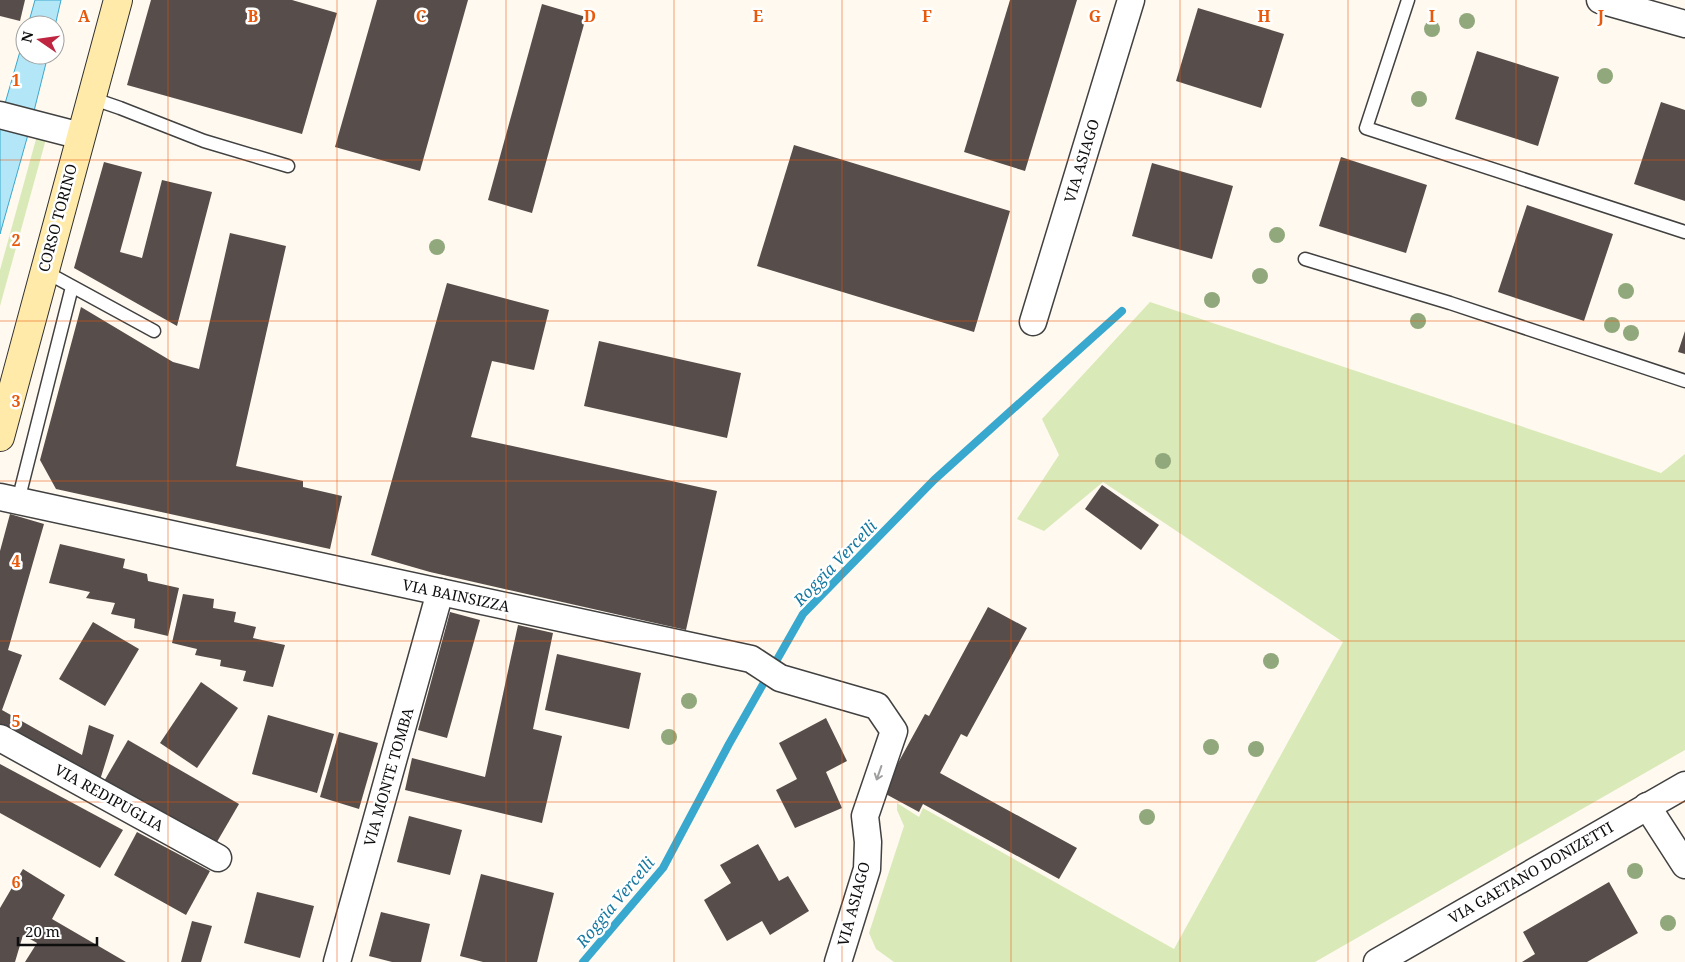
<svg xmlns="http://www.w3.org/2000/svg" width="1685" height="962" viewBox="0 0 1685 962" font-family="'Noto Serif',serif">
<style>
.green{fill:#d9eab8}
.water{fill:#b3e7f7;stroke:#39a8ce}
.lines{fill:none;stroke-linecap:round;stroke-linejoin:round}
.stream{stroke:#39a8ce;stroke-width:8}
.building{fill:#574d4a}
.service-casing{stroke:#414141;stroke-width:15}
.minor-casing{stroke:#414141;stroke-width:29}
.secondary-casing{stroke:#303030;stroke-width:30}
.service{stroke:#fff;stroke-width:12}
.minor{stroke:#fff;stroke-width:26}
.secondary{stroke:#ffeaaa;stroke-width:28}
.tree{fill:#91a87c}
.oneway{stroke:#9f9f9f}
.grid{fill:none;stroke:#e8590c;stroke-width:1;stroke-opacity:0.55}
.labels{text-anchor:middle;stroke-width:5;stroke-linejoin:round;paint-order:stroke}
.street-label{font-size:15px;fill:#0e0e0e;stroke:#fff}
.water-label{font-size:16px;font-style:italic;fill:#1678a1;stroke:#fff}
.grid-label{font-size:16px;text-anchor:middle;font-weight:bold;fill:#e8590c;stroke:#fff;stroke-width:5;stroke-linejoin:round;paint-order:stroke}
</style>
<rect width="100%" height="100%" fill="#fff9ef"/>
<!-- green -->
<g class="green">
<polygon points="38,132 46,139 0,306 0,270"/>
<polygon points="1150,302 1661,473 1685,454 1685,750 1315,962 894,962 876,949 869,933 904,826 897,810 897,803 919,817 923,808 1174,949 1343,642 1103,482 1044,531 1017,519 1059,455 1042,419"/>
</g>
<!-- water -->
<g class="water">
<polygon points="35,0 61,0 55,26 28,25"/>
<polygon points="25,34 25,55 48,55 29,131 0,234 0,121"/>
</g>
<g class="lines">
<!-- stream -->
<polyline class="stream" points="583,962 663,868 729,744 803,614 934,480 1122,311"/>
</g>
<!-- building -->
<g class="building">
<polygon points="0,0 25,0 20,21 0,16"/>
<polygon points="151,0 292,0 337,13 302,134 127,85"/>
<polygon points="377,0 468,0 420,171 335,147"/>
<polygon points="1010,0 1077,0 1025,171 964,152"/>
<polygon points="542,4 586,17 532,213 488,200"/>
<polygon points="1198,8 1284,34 1261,108 1176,81"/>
<polygon points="1477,51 1559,77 1538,146 1455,119"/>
<polygon points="1661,102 1685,110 1685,201 1634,184"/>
<polygon points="794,145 1010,211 974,332 757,266"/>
<polygon points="1341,157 1427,185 1406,253 1319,226"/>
<polygon points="104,162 142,172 120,252 142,258 162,180 212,192 177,326 74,268"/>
<polygon points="1152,163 1233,186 1212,259 1132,236"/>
<polygon points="1527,205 1613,234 1584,321 1498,292"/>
<polygon points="230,233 286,246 236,466 303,481 303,487 342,496 330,549 56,489 40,460 81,307 173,362 199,369"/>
<polygon points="447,283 549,310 534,370 492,361 471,437 717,491 686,630 430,572 371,555"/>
<polygon points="1685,331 1685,354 1678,352"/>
<polygon points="599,341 741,373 727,438 584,406"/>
<polygon points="1102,485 1159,525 1141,550 1085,509"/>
<polygon points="10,514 44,524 8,650 22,655 2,710 82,755 89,725 114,735 100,780 0,726 0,551"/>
<polygon points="60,544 125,559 123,568 147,574 148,581 179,588 168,636 134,628 135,619 111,614 115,603 86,598 90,592 49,583"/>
<polygon points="183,594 214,599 213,608 236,612 234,622 256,627 253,638 285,645 273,687 243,681 246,671 220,666 221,660 195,655 197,649 172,643"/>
<polygon points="988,607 1027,628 967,737 961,734 940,773 1077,848 1059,879 923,804 919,812 882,792 925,714 929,716"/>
<polygon points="450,612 480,620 447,738 418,730"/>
<polygon points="93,622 139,649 105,706 59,679"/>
<polygon points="518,625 553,633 533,729 562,736 542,823 405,790 412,758 485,777"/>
<polygon points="557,654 641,673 629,729 545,710"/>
<polygon points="201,682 238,708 197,768 160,743"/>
<polygon points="268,715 334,734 317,793 252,774"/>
<polygon points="826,718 847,761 826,772 842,808 795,828 776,790 797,779 779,743"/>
<polygon points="339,732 378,743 359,809 320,797"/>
<polygon points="128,740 239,804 214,847 103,783"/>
<polygon points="0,764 123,830 100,868 0,813"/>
<polygon points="409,816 462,830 450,875 397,862"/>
<polygon points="137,832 210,871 186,915 114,875"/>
<polygon points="758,844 779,881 788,876 809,911 770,935 762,921 727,941 704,900 731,883 720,865"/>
<polygon points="23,869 65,895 52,919 126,962 25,962 37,943 23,935 15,962 0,962 0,908"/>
<polygon points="481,874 554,893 537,962 483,962 460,956"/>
<polygon points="1609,882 1638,933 1587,962 1522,962 1535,954 1523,932"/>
<polygon points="257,892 314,906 300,958 244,943"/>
<polygon points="381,912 430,924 421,962 392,962 369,956"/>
<polygon points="192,921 212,926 201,962 181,962"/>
</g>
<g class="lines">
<!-- service casing -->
<g class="service-casing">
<g id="service">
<polyline points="1408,0 1366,128 1685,232"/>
<polyline points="91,98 120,108 204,141 288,166"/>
<polyline points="1305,259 1450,303 1685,381"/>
<polyline points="44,271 154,331"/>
<polyline points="18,501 72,287"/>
</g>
</g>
<!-- minor casing -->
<g class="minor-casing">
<g id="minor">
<polyline points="1600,0 1685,24"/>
<polyline points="0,115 81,136"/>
<polyline points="1033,322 1131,0"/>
<polyline points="0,497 751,659 780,678 877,706 894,731 865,816 868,842 867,869 838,962"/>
<polyline points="0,738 218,858"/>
<polyline points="1647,806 1685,865"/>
<polyline points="337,962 440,592"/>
<polyline points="1377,962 1685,785"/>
</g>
</g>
<!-- secondary casing -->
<g class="secondary-casing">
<polyline id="secondary" points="0,437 118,0"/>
</g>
<!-- service -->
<use href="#service" class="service"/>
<!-- minor -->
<use href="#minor" class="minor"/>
<!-- secondary -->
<use href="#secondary" class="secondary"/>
</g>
<!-- trees -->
<g class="tree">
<circle cx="1467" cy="21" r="8"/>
<circle cx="1432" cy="29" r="8"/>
<circle cx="1605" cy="76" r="8"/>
<circle cx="1419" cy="99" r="8"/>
<circle cx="1277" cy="235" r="8"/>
<circle cx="437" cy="247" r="8"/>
<circle cx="1260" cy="276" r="8"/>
<circle cx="1626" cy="291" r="8"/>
<circle cx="1212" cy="300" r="8"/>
<circle cx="1418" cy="321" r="8"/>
<circle cx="1612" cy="325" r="8"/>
<circle cx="1631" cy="333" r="8"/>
<circle cx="1163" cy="461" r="8"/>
<circle cx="1271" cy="661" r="8"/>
<circle cx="689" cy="701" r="8"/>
<circle cx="669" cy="737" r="8"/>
<circle cx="1211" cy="747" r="8"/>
<circle cx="1256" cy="749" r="8"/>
<circle cx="1147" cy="817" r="8"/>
<circle cx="1635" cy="871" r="8"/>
<circle cx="1668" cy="923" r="8"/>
</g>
<!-- one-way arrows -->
<defs><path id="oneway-shaft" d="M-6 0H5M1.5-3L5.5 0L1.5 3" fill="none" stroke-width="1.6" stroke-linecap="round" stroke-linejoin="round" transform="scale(1.25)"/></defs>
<use class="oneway" href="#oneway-shaft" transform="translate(879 773) rotate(109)"/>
<!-- grid -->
<path class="grid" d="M168 0V962M337 0V962M506 0V962M674 0V962M842 0V962M1011 0V962M1180 0V962M1348 0V962M1516 0V962M0 160H1685M0 321H1685M0 481H1685M0 641H1685M0 802H1685"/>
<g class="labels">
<!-- street labels -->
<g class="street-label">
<text transform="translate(1082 161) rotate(-73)" y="5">VIA ASIAGO</text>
<text transform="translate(58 218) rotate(-75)" y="5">CORSO TORINO</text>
<text transform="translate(456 596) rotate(12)" y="5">VIA BAINSIZZA</text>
<text transform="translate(389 777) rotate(-74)" y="5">VIA MONTE TOMBA</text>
<text transform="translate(109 798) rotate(29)" y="5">VIA REDIPUGLIA</text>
<text transform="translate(1531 873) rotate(-30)" y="5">VIA GAETANO DONIZETTI</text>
<text transform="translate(854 904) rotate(-75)" y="5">VIA ASIAGO</text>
</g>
<!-- water labels -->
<g class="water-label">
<text transform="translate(835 563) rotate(-46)" y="6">Roggia Vercelli</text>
<text transform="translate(615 902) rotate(-50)" y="6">Roggia Vercelli</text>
</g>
</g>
<g class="grid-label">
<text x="84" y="22">A</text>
<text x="253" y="22">B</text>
<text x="421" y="22">C</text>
<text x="590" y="22">D</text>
<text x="758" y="22">E</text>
<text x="927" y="22">F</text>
<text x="1095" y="22">G</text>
<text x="1264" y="22">H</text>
<text x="1432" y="22">I</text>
<text x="1601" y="22">J</text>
<text x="16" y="86">1</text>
<text x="16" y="246">2</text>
<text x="16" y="407">3</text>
<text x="16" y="567">4</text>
<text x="16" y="727">5</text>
<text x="16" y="888">6</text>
</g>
<!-- north arrow -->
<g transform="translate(40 40) rotate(283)"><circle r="24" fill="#ffffff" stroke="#9f9f9f"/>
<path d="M0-4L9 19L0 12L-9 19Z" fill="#bf2441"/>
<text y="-8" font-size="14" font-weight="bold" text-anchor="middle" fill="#0e0e0e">N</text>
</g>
<!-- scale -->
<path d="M18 937v8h79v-8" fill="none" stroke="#0e0e0e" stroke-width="2.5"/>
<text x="25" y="937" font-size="15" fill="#0e0e0e" stroke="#ffffff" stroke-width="4" paint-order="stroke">20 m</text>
</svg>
